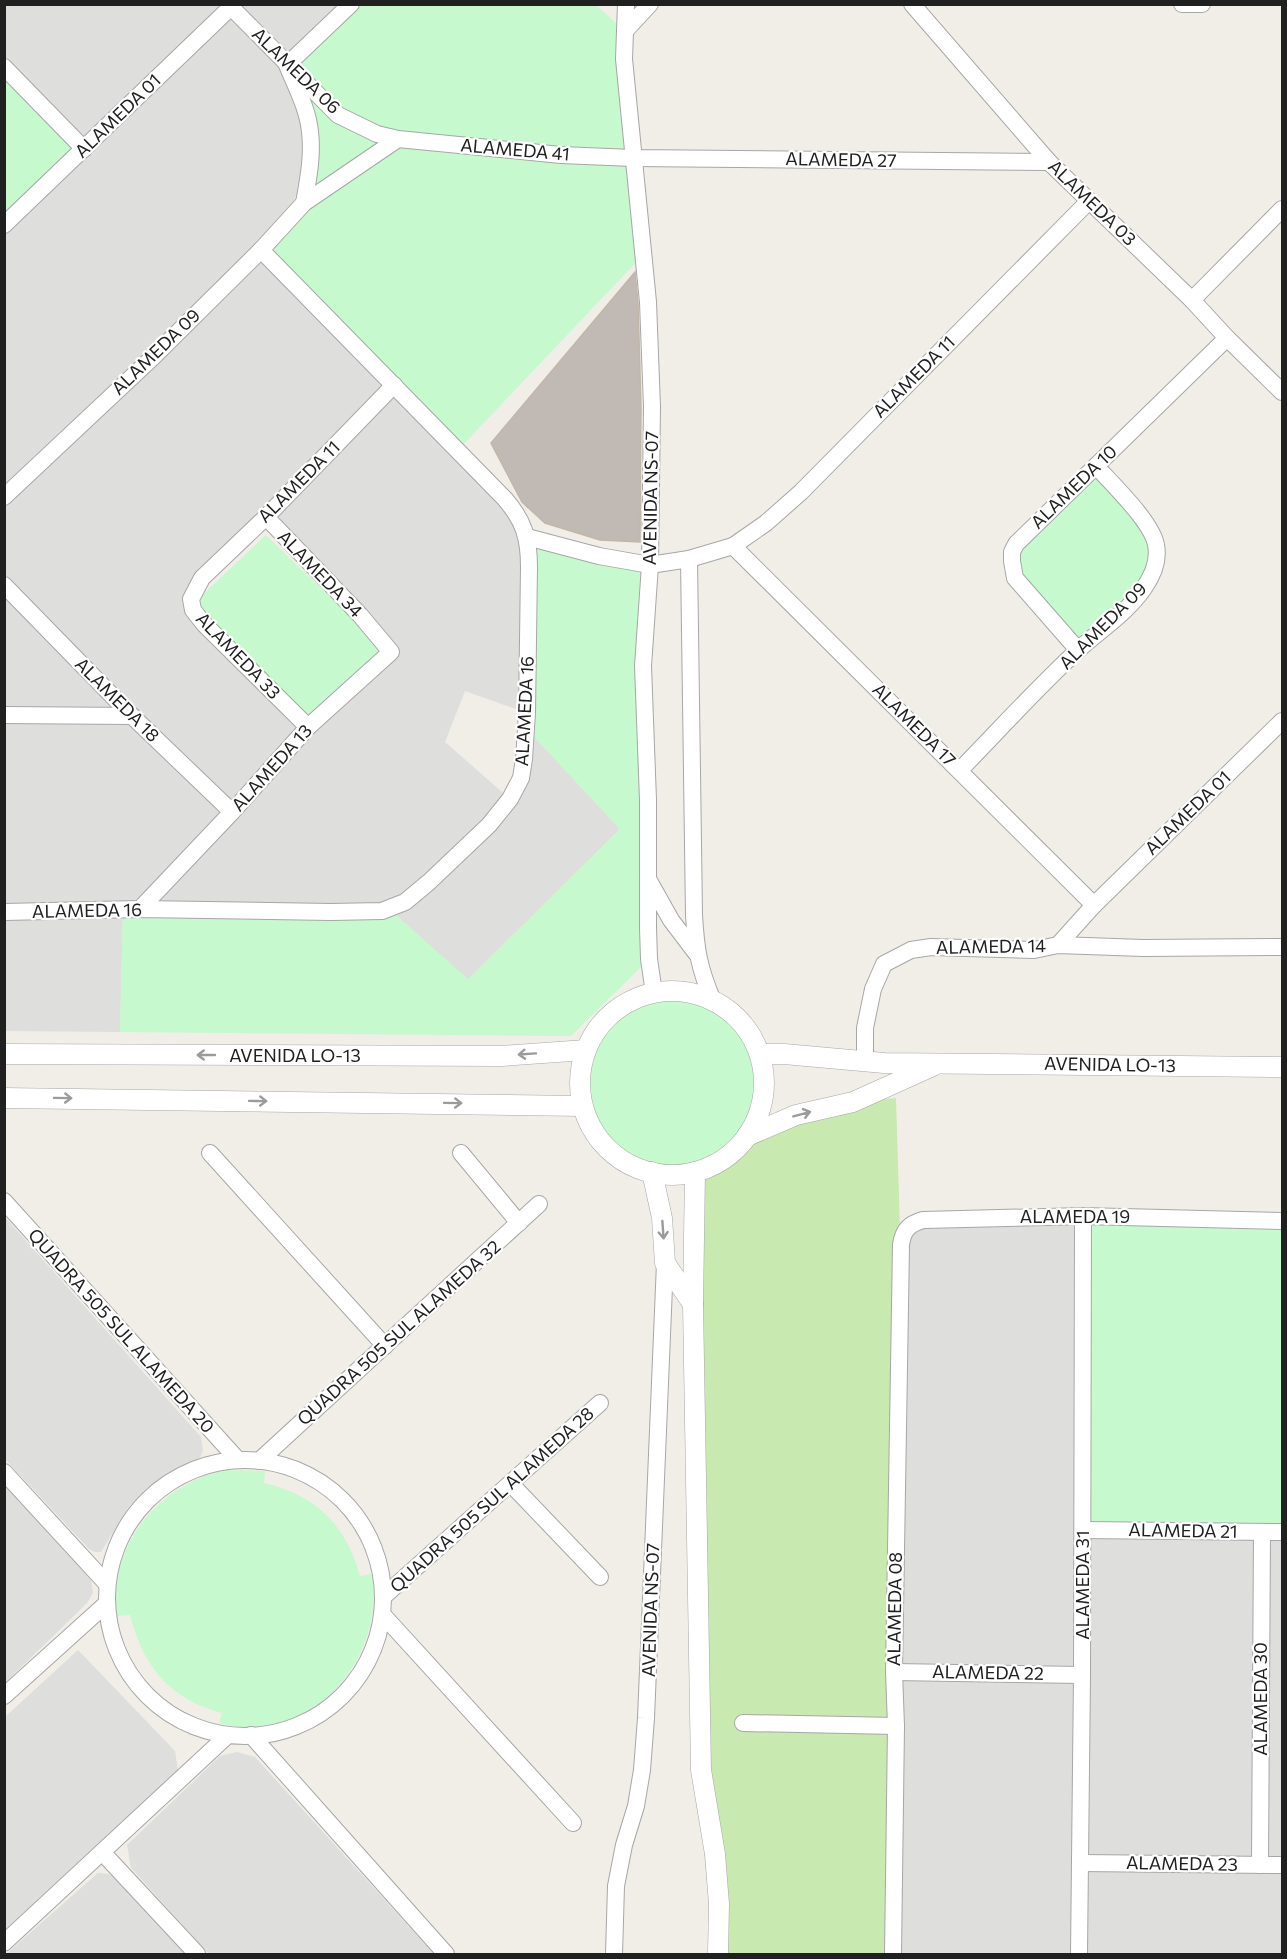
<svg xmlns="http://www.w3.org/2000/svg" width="1287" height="1959" viewBox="0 0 1287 1959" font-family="Commissioner,sans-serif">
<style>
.residential{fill:#dededd;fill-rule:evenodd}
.grass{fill:#c8e9af}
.park{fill:#c6f9cd}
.building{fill:#c1bab4;stroke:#c2b6aa;stroke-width:1.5}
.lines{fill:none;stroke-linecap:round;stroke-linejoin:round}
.minor-casing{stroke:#a7a7a7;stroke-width:18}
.tertiary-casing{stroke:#a7a7a7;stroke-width:21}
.minor{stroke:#fff;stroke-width:16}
.tertiary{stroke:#fff;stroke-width:20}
.oneway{stroke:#9b9b9b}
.labels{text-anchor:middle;stroke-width:4.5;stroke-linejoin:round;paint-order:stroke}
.street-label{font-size:18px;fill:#202020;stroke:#fff}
</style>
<rect width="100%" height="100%" fill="#f1eee7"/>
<!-- residential -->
<g class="residential">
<polygon points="216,4 222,11 83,137 5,58 4,5"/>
<path d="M230 5H351L311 163 282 226 524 526 527 713 465 691 445 742 510 799 526 728 620 829 468 980 389 909 123 910 120 1032 5 1031V225ZM266 517 388 655 308 727 191 605 197 585Z"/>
<polygon points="4,1216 201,1437 203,1450 201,1456 198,1459 168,1473 145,1490 128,1508 101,1552 95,1552 89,1549 5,1459"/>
<polygon points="1083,1216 1282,1532 1282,1954 893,1954 901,1245 913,1223"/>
<polygon points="5,1483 87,1573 91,1579 93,1593 87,1603 5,1683"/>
<polygon points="78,1650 175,1751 178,1770 5,1934 5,1717"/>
<polygon points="237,1752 255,1757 434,1954 209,1954 131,1868 127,1845 220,1756"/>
<polygon points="98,1873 109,1874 114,1877 186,1954 6,1954"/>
</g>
<!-- grass -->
<polygon class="grass" points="896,1098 901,1263 893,1954 714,1954 696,1770 695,1172 747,1136 853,1102"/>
<!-- park -->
<g class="park">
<polygon points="351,5 596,5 625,31 643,255 458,450 261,250 304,203 311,163 287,65"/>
<polygon points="5,67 84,149 5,225"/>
<polygon points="1096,466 1148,525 1152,577 1078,650 1012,565 1025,534"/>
<polygon points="266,535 388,654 311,720 195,602"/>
<polygon points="527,537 650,565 649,959 571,1036 120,1032 123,910 389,909 468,979 620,829 526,728"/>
<circle cx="672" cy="1083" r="91"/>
<polygon points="1083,1216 1282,1221 1282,1530 1083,1530"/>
<path d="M227 1470 265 1471 264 1483C316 1495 346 1525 360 1576L372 1574C386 1660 309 1748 219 1723L222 1713C169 1699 143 1666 130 1615L117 1616C106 1546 161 1482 227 1470Z"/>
</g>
<!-- building -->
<polygon class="building" points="635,272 638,303 641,407 640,542 600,540 545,523 522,502 491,443"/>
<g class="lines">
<!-- minor casing -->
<g class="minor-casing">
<g id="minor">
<polyline points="228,4 338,115 377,134 398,139 561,155 633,158 1049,162"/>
<polyline points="626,4 624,59 648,302 652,407 650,565 643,666 648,800 648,928 649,959 654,993"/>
<polyline points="912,4 1049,162 1192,300 1227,338 1282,392"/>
<polyline points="1182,4 1202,4"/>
<polyline points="625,31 650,4"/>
<polyline points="4,67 84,149"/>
<path d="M304 203C308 180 313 156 310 132 308 109 296 87 287 65L351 4"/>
<polyline points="4,225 231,7"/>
<polyline points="1192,300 1282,209"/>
<polyline points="4,497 151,359 261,250 304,203 398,139"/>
<polyline points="527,537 599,556 650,565 689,559 733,546 766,523 801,492 1089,201"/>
<polyline points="733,546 1094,905"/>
<path d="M689 559 694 915C696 950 699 968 713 1001"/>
<polyline points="4,585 132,716 232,812"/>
<polyline points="1078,650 1015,578 1012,561 1012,552 1016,544 1227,338"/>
<polyline points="4,715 132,716"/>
<polyline points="308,727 204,624 193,610 191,599 202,578 266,517 394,385"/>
<path d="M960 770C999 730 1037 688 1078 650 1100 630 1127 613 1144 588 1153 575 1159 560 1156 545 1152 522 1113 485 1096 466"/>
<polyline points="648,879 671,920 696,953"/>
<polyline points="140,909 232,812 308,727 391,652 360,615 266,517"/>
<path d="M4 912 140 909 331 912 382 911 405 902 429 882 489 825 510 799 521 778 524 759 527 713 529 567C529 538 524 521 505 499L261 250"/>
<polyline points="1058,945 1094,905 1282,721"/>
<polyline points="865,1062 865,1028 873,989 884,964 911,950 931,947 1034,950 1058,945 1143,948 1282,947"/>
<polyline points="210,1153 385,1346"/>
<polyline points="461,1153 519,1223"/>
<polyline points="4,1201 238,1460"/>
<circle cx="245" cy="1598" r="138"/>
<polyline points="259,1461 539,1204"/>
<polyline points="4,1472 107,1584"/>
<polyline points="511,1484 600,1577"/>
<polyline points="1083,1530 1282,1532"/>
<polyline points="383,1597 600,1403"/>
<polyline points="382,1614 573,1823"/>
<polyline points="894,1672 1082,1675"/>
<polyline points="4,1696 106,1604"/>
<polyline points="743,1723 896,1726"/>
<polyline points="251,1735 446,1954"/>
<polyline points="102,1852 197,1954"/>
<polyline points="1081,1863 1282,1865"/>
<polyline points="1260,1865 1262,1532"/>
<polyline points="4,1943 228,1735"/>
<polyline points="614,1954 616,1886 624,1845 636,1806 642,1770 646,1718 665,1263"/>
<path d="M893 1954 896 1726 894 1672 901 1245C903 1230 909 1224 923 1220L1083 1216 1282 1221"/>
<polyline points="1079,1954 1082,1675 1083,1216"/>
</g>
</g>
<!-- tertiary casing -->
<g class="tertiary-casing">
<g id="tertiary">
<circle cx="672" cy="1083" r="92"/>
<polyline points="4,1054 501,1056 586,1050"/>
<polyline points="760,1054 784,1054 884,1063 1282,1067"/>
<polyline points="4,1098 582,1106"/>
<polyline points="747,1136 796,1115 853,1102 933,1066"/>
<polyline points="652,1172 662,1218 665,1263 693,1304"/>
<polyline points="695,1172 693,1304 701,1770 715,1854 719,1904 718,1954"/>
</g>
</g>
<!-- minor -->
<use href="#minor" class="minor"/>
<!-- tertiary -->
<use href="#tertiary" class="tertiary"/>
</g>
<!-- one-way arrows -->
<defs><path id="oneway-shaft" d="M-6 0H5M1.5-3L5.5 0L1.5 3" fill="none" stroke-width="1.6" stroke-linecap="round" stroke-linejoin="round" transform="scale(1.5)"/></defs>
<g class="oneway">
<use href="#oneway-shaft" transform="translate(527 1054) rotate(176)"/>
<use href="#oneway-shaft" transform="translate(206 1055) rotate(-180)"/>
<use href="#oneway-shaft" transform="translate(63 1098) rotate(1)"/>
<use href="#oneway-shaft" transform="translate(258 1101) rotate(1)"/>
<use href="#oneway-shaft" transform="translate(453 1103) rotate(1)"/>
<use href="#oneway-shaft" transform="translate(802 1114) rotate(-15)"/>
<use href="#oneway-shaft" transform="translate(663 1230) rotate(86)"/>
</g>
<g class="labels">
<!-- street labels -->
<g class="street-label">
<text transform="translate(296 71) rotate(44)" y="6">ALAMEDA 06</text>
<text transform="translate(118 116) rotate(-44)" y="6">ALAMEDA 01</text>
<text transform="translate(515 150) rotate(5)" y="6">ALAMEDA 41</text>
<text transform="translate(841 160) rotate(1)" y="6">ALAMEDA 27</text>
<text transform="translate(1092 203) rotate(44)" y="6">ALAMEDA 03</text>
<text transform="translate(156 352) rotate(-44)" y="6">ALAMEDA 09</text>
<text transform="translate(914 377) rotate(-45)" y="6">ALAMEDA 11</text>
<text transform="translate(299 482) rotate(-45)" y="6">ALAMEDA 11</text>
<text transform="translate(1074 487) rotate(-44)" y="6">ALAMEDA 10</text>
<text transform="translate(651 498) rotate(-89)" y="6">AVENIDA NS-07</text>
<text transform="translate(320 574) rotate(46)" y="6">ALAMEDA 34</text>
<text transform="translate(1103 626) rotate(-45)" y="6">ALAMEDA 09</text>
<text transform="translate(238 656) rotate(46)" y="6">ALAMEDA 33</text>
<text transform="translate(117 700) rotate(45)" y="6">ALAMEDA 18</text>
<text transform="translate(525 711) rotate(-87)" y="6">ALAMEDA 16</text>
<text transform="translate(914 725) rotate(45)" y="6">ALAMEDA 17</text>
<text transform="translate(272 768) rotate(-48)" y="6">ALAMEDA 13</text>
<text transform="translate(1188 813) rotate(-44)" y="6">ALAMEDA 01</text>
<text transform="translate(87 911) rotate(-1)" y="6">ALAMEDA 16</text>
<text transform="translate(991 947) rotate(-1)" y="6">ALAMEDA 14</text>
<text x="295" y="1062">AVENIDA LO-13</text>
<text transform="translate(1110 1065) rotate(1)" y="6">AVENIDA LO-13</text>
<text x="1075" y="1223">ALAMEDA 19</text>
<text transform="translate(121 1331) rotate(48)" y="6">QUADRA 505 SUL ALAMEDA 20</text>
<text transform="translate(399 1333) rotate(-42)" y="6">QUADRA 505 SUL ALAMEDA 32</text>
<text transform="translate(492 1500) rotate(-42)" y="6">QUADRA 505 SUL ALAMEDA 28</text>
<text transform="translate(1183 1531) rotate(1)" y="6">ALAMEDA 21</text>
<text transform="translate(1083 1585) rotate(-90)" y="6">ALAMEDA 31</text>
<text transform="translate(895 1609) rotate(-89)" y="6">ALAMEDA 08</text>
<text transform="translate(651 1610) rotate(-88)" y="6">AVENIDA NS-07</text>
<text transform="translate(988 1673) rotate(1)" y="6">ALAMEDA 22</text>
<text transform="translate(1261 1699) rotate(-90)" y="6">ALAMEDA 30</text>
<text transform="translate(1182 1864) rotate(1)" y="6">ALAMEDA 23</text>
</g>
</g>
<!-- border -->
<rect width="1287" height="1959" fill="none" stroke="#202020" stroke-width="12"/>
</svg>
